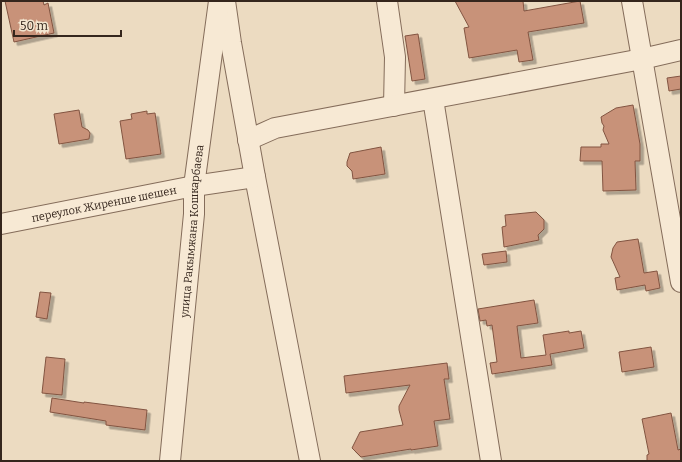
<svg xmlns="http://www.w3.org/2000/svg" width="682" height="462" viewBox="0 0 682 462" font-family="Bitter,serif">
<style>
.building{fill:#c89279;stroke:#825441;filter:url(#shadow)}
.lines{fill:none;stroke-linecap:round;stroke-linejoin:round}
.minor-casing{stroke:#846c5a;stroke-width:22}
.minor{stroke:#f7e9d4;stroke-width:20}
.labels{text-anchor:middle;stroke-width:3;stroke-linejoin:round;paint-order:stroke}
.street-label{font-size:11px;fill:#35261d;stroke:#f3e6d0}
</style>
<defs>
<filter id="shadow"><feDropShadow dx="3.5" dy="3.5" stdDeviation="0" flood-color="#0004"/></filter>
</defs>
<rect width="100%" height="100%" fill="#ecdbc1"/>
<!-- building -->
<g class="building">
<polygon points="5,1 43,1 44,5 48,3 54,33 14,42"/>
<polygon points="455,1 523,1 524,11 580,1 584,23 528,32 533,60 519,62 517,50 469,58 464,28 469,27"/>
<polygon points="418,34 425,79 412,81 405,36"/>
<polygon points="681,76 681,89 669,91 667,78"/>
<polygon points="633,105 640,144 640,161 635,161 636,190 603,191 602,161 580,161 581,147 601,147 601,144 609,144 603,130 604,126 602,123 601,117 616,108"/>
<polygon points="79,110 82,127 88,130 90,133 89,139 59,144 54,114"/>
<polygon points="147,111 147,114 155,113 161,154 126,159 120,121 132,119 131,114"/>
<polygon points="381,147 385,174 353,179 352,171 347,166 347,162 350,153"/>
<polygon points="536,212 544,220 544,229 538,235 539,240 504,247 502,227 506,226 505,215"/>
<polygon points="638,239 644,273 657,271 660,288 646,291 645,285 617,290 615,278 620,277 611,257 613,248 617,242"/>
<polygon points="506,251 507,262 484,265 482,254"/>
<polygon points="40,292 51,293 47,319 36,317"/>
<polygon points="534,300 538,323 517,326 521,358 546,355 543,335 569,331 569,333 581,331 584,348 550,354 552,365 492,374 490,363 497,362 492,325 487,326 486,320 480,321 478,309"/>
<polygon points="651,347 654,367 622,372 619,352"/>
<polygon points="46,357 65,359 62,395 42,393"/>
<polygon points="447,363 449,379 444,379 450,419 434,421 438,446 411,450 411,449 361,457 352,448 360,432 403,425 399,410 399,406 410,385 346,393 344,376"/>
<polygon points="52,398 84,403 84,402 147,410 145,430 106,425 106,421 50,412"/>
<polygon points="671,413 678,450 681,449 681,461 647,461 647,455 649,454 642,419"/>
</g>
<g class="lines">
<!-- minor casing -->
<g class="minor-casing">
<g id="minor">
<polyline points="225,1 231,43 255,177 310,461"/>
<polyline points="387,1 395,57 394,106"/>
<polyline points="632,1 681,282"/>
<polyline points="433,99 491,461"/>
<polyline points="248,140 275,128 642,59 681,50"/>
<path id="s1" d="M1 224 194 186 255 177"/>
<path id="s2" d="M170 461 194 214V186L219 1"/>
</g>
</g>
<!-- minor -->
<use href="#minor" class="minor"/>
</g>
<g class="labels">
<!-- street labels -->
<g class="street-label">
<text dy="4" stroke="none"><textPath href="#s1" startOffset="105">переулок Жиренше шешен</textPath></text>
<text dy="4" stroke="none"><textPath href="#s2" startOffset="231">улица Ракымжана Кошкарбаева</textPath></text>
</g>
</g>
<!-- border -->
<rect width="682" height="462" fill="none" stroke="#35261d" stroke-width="4"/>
<!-- scale -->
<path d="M14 30v6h107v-6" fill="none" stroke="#35261d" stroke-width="2"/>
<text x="20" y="30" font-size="12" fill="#35261d" stroke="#f3e6d0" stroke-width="3" paint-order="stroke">50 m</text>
</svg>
